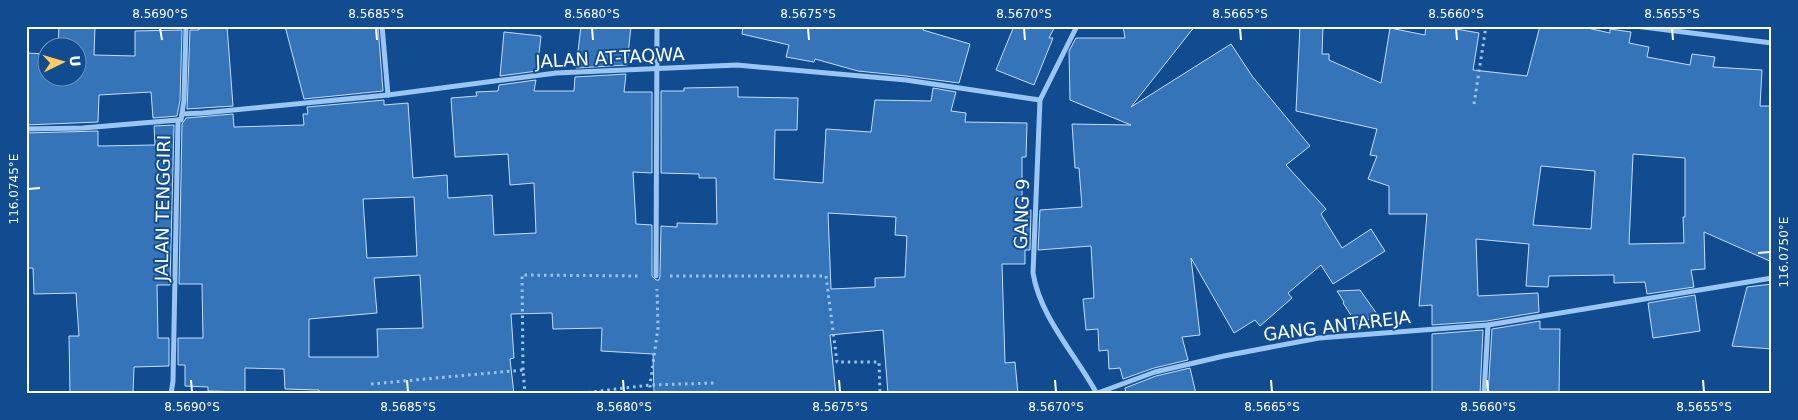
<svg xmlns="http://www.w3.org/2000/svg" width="1798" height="420" viewBox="0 0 1798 420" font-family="'DejaVu Sans',sans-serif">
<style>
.building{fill:#3574b8;stroke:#c3dffd;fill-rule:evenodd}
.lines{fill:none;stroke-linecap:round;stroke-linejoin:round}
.path{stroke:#9cc6f2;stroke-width:3;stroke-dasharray:2.5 4;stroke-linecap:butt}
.street{stroke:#9cc6f2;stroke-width:5}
.ticks{fill:none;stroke:#fff;stroke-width:2}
.labels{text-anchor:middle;stroke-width:4;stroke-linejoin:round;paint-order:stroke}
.street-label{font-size:18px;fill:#fff;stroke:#114c90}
.neatline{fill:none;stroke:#fff;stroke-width:2}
.ticks-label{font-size:12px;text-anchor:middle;fill:#fff}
</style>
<rect width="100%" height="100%" fill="#114c90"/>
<!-- building -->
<g class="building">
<polygon points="59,26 95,26 94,55 135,56 135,31 182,30 180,100 177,116 153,118 151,92 99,95 98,122 26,125 26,53 48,54 48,78 78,78 78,48 58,48"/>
<polygon points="199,26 227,26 233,106 187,109 190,30 199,30"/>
<polygon points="285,26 378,26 383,91 304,99"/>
<polygon points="581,26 631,26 627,65 576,68"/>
<polygon points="743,26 924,26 923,30 970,44 959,83 906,76 858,71 815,59 814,62 786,57 789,45 742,34"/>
<polygon points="1014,26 1055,26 1049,38 1053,38 1034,85 996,70"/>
<polygon points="1123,26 1195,26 1131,107 1231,44 1252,76 1310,146 1286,165 1326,209 1321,214 1342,248 1371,229 1385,251 1333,284 1321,265 1288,293 1292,298 1260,326 1255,320 1234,333 1191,258 1200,335 1182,337 1188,360 1154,368 1123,379 1120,368 1109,369 1108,350 1099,351 1098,329 1086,330 1083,299 1094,298 1091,246 1038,250 1040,210 1082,207 1079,168 1075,168 1072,124 1131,125 1070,100 1069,51 1076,38 1125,38"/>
<path d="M1300 26H1323L1322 54H1329V60L1381 83 1390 28 1425 35 1426 26H1456V29L1479 33 1473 70 1527 76 1540 26H1578L1610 33V29L1631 32 1629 43 1649 47 1647 57 1690 65 1692 54 1715 57 1713 67 1762 70 1760 106H1772V262L1704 232 1705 269 1691 270 1694 287 1647 294 1645 282 1614 283V275L1549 276 1548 287 1526 286 1529 244 1476 239 1478 296 1538 293 1539 312 1487 321 1432 325V305L1419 306 1427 214H1389V186L1368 179 1377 156 1370 155 1377 129 1296 111ZM1633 154 1685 158V217H1683L1684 243 1629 244ZM1541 166 1595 171 1591 229 1533 225Z"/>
<polygon points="504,32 541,36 537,71 500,76"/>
<path d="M626 74 624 92H652V173L633 172 636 224 652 225V276L656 280H659L660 276 661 226 677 227V223L717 224 716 178H699V174L661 173V91H684V88L738 87V97L798 98 797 130H775L774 179 823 183 826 129 871 132 875 100 931 101 933 88 956 92 951 111 966 113 965 122 1027 123 1026 157H1022V202H1026V211L1031 210 1030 250H1025V264H1002L1005 363 1015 362 1018 394H888L883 330 830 335 836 394H654L653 354 601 351 602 328 553 329 552 313 511 314 514 358 510 359 514 394H320L319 390 285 389 284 369 245 368V392L208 391V387L185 386V365H178V338H203L202 284H179L182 124 186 118 233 114 234 127 304 125 303 114H308L307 107 384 100V105L408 103 413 178 447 175 448 198 492 195 494 235 536 233 534 183 510 185 508 154 455 157 451 98 477 96 476 92 498 91 499 85 536 80 534 91H574L575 77ZM414 197 417 256 367 258 363 199ZM828 213 896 217 895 235 907 236 905 277 875 278V287L831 289ZM420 275 423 328 377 329 378 357H309V319L377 313 374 278Z"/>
<polygon points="174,125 170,285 157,285 158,338 169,338 169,366 134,367 133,394 70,394 69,336 79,336 76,293 34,294 33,268 26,268 26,133 98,131 98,146 155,145 154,126"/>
<polygon points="1772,284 1772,349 1732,346 1747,287"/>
<polygon points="1360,290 1377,314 1358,326 1343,303 1344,302 1337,291"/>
<polygon points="1695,295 1700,331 1653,338 1648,303"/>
<polygon points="1540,321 1540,329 1560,329 1559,394 1488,394 1492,329"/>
<polygon points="1483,330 1480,394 1432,394 1432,334"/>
<polygon points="1190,368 1196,394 1126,394 1125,388 1156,376"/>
</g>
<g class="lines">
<!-- path -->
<g class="path">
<polyline points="1256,27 1259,26"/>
<polyline points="1474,104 1486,26"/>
<polyline points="670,276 826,276 837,362 879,362 880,394"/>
<polyline points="523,370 522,275 641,276"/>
<polyline points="371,384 523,370 525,394"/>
<polyline points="575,394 650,385 714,383"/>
<polyline points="651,394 650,385 658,328 657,289"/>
</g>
<!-- street -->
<g class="street">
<polyline points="382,26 388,95"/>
<path d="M1077 26 1040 100 1033 273C1040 317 1076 355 1097 394"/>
<polyline points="1635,26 1772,43"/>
<polyline points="182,114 203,113 388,95 556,73 737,65 906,80 1040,100"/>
<polyline points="26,129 83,128 178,120"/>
<polyline points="656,276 657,26"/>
<polyline points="171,394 173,381 178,120 181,120 184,100 186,26"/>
<polyline points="1095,394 1155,372 1224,356 1319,338 1488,325 1772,278"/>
<polyline points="1484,394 1488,325"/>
</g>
</g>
<!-- ticks -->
<path class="ticks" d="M160 28 162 40M376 28 377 40M592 28 593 40M808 28 809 40M1024 28 1025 40M1240 28 1241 40M1456 28 1457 40M1672 28 1673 40M28 189 40 188M1758 253 1770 252M191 380 192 392M407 380 408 392M623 380 624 392M839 380 840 392M1055 380 1056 392M1271 380 1272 392M1487 380 1488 392M1703 380 1704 392"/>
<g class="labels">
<!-- street labels -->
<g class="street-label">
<text transform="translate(610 58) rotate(-3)" y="6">JALAN AT-TAQWA</text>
<text transform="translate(163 208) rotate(-89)" y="6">JALAN TENGGIRI</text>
<text transform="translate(1022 214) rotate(-88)" y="6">GANG 9</text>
<text transform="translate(1337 326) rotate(-7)" y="6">GANG ANTAREJA</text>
</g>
</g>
<!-- border -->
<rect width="1798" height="420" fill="none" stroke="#114c90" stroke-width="55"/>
<!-- north arrow -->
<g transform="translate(62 62) rotate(85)"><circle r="24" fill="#114c90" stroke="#7094bc"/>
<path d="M0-4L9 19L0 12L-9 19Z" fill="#ffcc5d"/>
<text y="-8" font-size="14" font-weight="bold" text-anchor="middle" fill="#ffffff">U</text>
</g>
<rect x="28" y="28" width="1742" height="364" class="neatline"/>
<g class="ticks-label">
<text x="160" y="18">8.5690°S</text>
<text x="376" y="18">8.5685°S</text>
<text x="592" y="18">8.5680°S</text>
<text x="808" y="18">8.5675°S</text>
<text x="1024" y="18">8.5670°S</text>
<text x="1240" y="18">8.5665°S</text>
<text x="1456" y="18">8.5660°S</text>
<text x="1672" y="18">8.5655°S</text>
<text transform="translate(14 189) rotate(-90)" y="4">116.0745°E</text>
<text transform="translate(1784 252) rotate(-90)" y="4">116.0750°E</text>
<text x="192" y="411">8.5690°S</text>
<text x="408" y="411">8.5685°S</text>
<text x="624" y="411">8.5680°S</text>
<text x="840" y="411">8.5675°S</text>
<text x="1056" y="411">8.5670°S</text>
<text x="1272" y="411">8.5665°S</text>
<text x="1488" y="411">8.5660°S</text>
<text x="1704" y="411">8.5655°S</text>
</g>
</svg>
